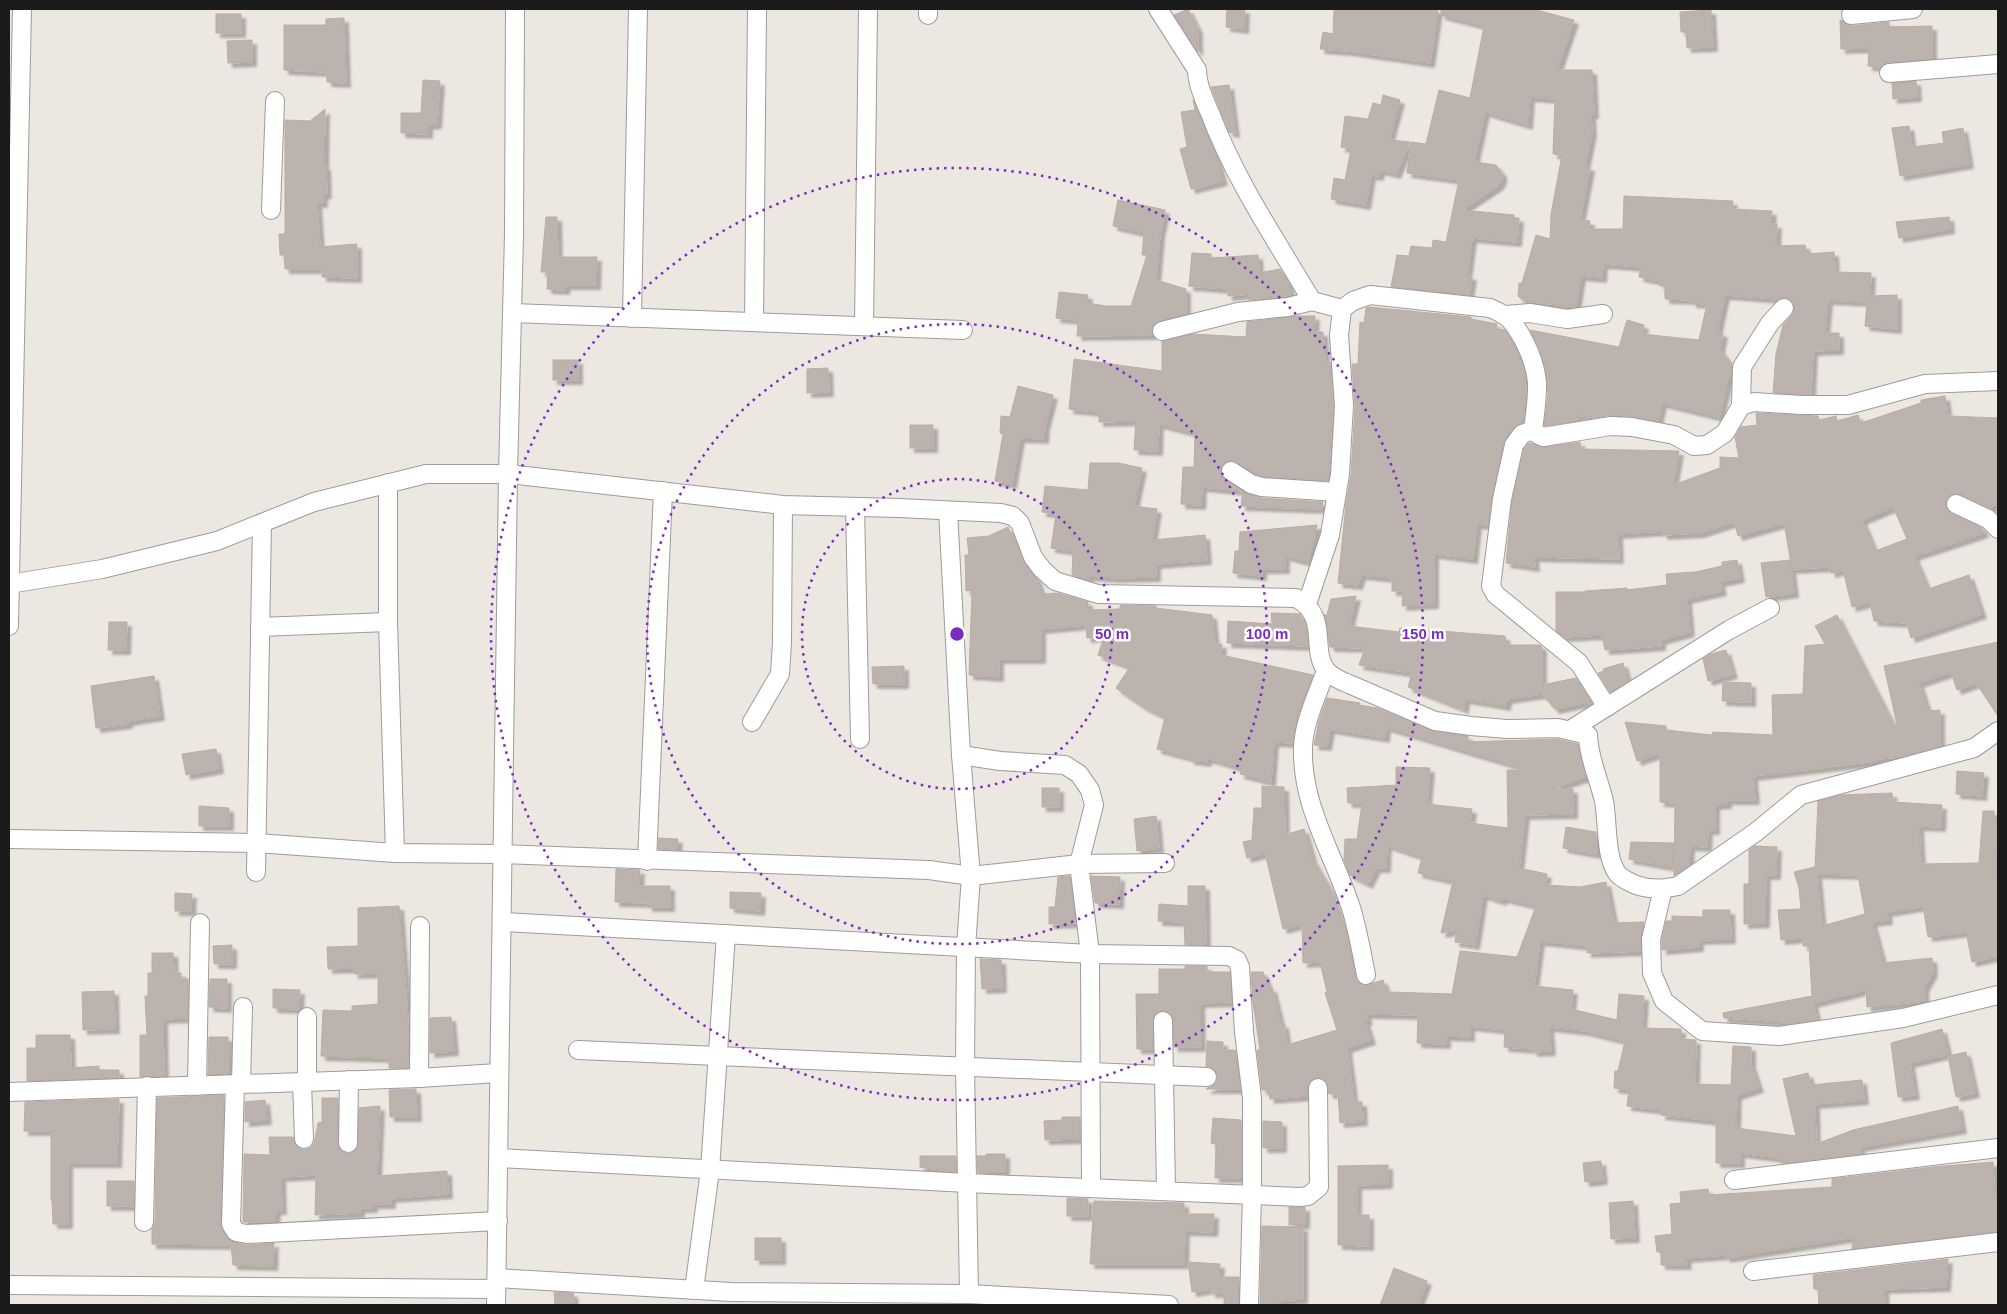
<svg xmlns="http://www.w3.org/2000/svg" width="2007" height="1314" viewBox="0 0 2007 1314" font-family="Arial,sans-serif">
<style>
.building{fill:#bcb2ae;stroke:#bcaca5;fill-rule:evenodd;filter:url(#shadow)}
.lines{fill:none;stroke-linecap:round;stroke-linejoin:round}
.minor-casing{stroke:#9c9c9c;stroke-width:20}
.minor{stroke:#fff;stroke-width:18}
.ring{fill:none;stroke:#7b2cbf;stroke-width:2.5;stroke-dasharray:2.5 5}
.centre{fill:#7b2cbf;stroke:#fff;stroke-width:2.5}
.ring-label{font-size:15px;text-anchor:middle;font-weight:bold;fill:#7b2cbf;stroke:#fff;stroke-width:5;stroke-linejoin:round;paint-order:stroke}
</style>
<defs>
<filter id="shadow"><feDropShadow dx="4.5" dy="4.5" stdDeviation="1" flood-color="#0004"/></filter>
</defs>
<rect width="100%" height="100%" fill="#ece7e1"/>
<!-- building -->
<g class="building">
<polygon points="1188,9 1198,29 1198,52 1174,15"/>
<polygon points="1227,9 1245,9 1244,29 1226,27"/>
<polygon points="1334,9 1438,9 1430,63 1348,51 1320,49 1323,32 1333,34"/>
<polygon points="1441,9 1533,9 1574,20 1557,70 1592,70 1594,114 1591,114 1592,132 1585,166 1590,167 1580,220 1590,221 1589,229 1623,229 1624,196 1733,201 1732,209 1772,211 1771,224 1777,224 1776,246 1805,245 1807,254 1834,252 1835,272 1871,273 1870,296 1897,295 1897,329 1865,326 1867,302 1828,300 1825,333 1839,333 1839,350 1813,351 1811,394 1773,393 1776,354 1783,325 1792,315 1794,310 1794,304 1791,300 1786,298 1778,299 1725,295 1717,332 1723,333 1720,349 1732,365 1730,378 1728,379 1719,417 1662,403 1658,421 1632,416 1611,415 1595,418 1577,415 1578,421 1544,426 1548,394 1546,372 1539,348 1530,330 1619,347 1627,320 1644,325 1642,334 1699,340 1707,304 1692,303 1692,300 1665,299 1665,286 1660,286 1660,281 1639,277 1641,267 1603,264 1602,278 1581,276 1576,307 1524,301 1518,296 1519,283 1522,283 1536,235 1550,239 1551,214 1562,155 1553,154 1555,99 1530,97 1528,125 1485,112 1474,162 1496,165 1502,173 1502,179 1499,185 1462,210 1514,215 1514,218 1519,218 1517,242 1472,238 1467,276 1472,276 1469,295 1391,287 1397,255 1409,256 1411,246 1432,248 1433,240 1446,242 1459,180 1407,173 1411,142 1426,144 1439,90 1470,98 1484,26 1441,15"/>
<polygon points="1711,10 1713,47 1687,48 1686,32 1681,32 1680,12"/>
<rect x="216" y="14" width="25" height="19"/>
<polygon points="344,18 346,83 327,82 327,72 284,70 284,25 326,25 326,19"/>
<polygon points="1840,20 1852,26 1889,22 1889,27 1932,26 1932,59 1888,62 1881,67 1868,66 1869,48 1841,49"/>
<polygon points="252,40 252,62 228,63 227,41"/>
<polygon points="423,80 440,81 437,124 428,125 428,134 401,133 401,113 421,113"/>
<polygon points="1916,81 1917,97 1893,99 1892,83"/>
<polygon points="1229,85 1235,133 1229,132 1211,87"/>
<polygon points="1383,95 1400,100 1389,140 1410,142 1396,174 1380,170 1379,176 1371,175 1366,205 1331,199 1334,178 1345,180 1351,149 1341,147 1345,116 1368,119 1373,103 1381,105"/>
<polygon points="1193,100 1215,152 1223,181 1191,189 1180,149 1187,147 1181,112 1195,110"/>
<polygon points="325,109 324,166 326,166 327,194 323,195 323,203 317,203 320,247 357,244 357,278 322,277 322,269 285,269 284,255 280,255 279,234 285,234 285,120 310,121"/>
<polygon points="1909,126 1912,147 1944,143 1942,132 1963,128 1969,164 1900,176 1892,128"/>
<polygon points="1118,200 1165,210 1160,234 1156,280 1186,289 1186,314 1155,323 1152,329 1152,335 1077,336 1078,320 1056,318 1059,292 1088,295 1087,303 1106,306 1131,306 1147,255 1142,255 1144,233 1113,226"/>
<polygon points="546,217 557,217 558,257 597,257 596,285 566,285 565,290 547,289 548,272 541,272"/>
<polygon points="1949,217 1950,229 1899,238 1896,222"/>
<polygon points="1192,253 1211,254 1211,258 1258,255 1259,273 1280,269 1288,282 1291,295 1248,300 1249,294 1228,296 1228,289 1189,286"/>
<polygon points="1369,307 1471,317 1471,319 1497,324 1496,329 1505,330 1514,344 1525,375 1526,393 1523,422 1514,427 1504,442 1492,497 1488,525 1477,524 1473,559 1434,554 1434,604 1402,606 1403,591 1392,591 1392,578 1361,575 1358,585 1338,583 1346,504 1351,475 1355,407 1352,364 1358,364 1360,322 1364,323 1366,308"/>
<polygon points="1298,316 1315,316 1314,332 1323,332 1325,362 1330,362 1333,406 1328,481 1264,476 1255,474 1231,460 1226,462 1222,466 1221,475 1243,491 1202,487 1201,505 1181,504 1183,467 1194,467 1195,433 1159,424 1158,451 1134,450 1136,421 1099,422 1099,412 1069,409 1074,359 1162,371 1162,341 1192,334 1246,337 1247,322"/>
<rect x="553" y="360" width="25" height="20"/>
<polygon points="828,368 829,392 807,393 807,369"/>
<polygon points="1018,386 1053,395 1045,426 1044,439 1020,438 1012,484 995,481 1003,434 1000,433 1001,416 1010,417"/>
<path d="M1945 396 1948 416 1998 418V505H1992L1991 509 1961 494 1950 495 1947 499 1945 504 1948 510 1982 528 1984 533 1914 556 1928 589 1969 575 1982 614 1911 638 1907 623 1874 621 1870 602 1852 607 1843 570 1831 573 1830 567 1792 569 1784 523 1738 536 1734 522 1700 533 1663 535V531L1618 534 1619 559 1534 557 1535 567 1506 563 1512 501 1524 449 1529 443 1545 447 1580 442 1581 449 1679 451 1673 485 1720 468V457L1739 458 1735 437 1741 427 1757 425 1756 413 1818 416 1819 420 1836 416 1837 421 1858 415 1861 423 1921 403V400ZM1893 507 1907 539 1875 551 1862 520Z"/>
<rect x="910" y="425" width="23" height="23"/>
<polygon points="1090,463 1118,463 1142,468 1134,506 1157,509 1152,540 1205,535 1207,560 1156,564 1156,577 1115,578 1088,576 1088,580 1072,575 1073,551 1051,548 1056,514 1042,512 1045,486 1088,490"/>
<polygon points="1243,491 1261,498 1323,502 1322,509 1241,506"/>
<polygon points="1317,525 1308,562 1285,556 1285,569 1262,569 1262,576 1233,573 1235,551 1239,551 1240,532"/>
<polygon points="1008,527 1023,561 1036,577 1042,594 1057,593 1088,602 1088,610 1119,609 1121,605 1156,606 1156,608 1212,615 1215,644 1222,644 1221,655 1313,675 1298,715 1293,743 1274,742 1271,782 1240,774 1241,768 1207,758 1207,762 1190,760 1191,758 1157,749 1165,717 1142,706 1116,688 1130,667 1098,655 1104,637 1087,638 1086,625 1041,629 1041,659 999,659 999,677 969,675 972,590 966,591 965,555 969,555 967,538 989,536"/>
<polygon points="1737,560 1740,578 1720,582 1722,591 1687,599 1690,632 1661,640 1661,646 1605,650 1602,635 1564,637 1556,631 1556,592 1585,592 1585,591 1627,588 1627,590 1667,585 1666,574 1695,572 1722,566 1722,562"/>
<polygon points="1790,560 1794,593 1766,597 1761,563"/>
<polygon points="1356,596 1349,626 1399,632 1400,628 1505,636 1506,645 1540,645 1542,647 1542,685 1576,678 1592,704 1589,706 1588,702 1555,709 1542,694 1507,699 1506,706 1465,699 1464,709 1408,687 1412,673 1359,665 1365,648 1330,647 1324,615 1327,615 1331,599"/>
<polygon points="1271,613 1300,614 1306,626 1308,646 1227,643 1228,621 1272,624"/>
<polygon points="1837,615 1894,726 1897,725 1884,666 1998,642 1998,716 1976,683 1957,690 1951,672 1919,683 1928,711 1940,710 1940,746 1901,757 1877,759 1877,761 1753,776 1755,800 1727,800 1727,804 1715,805 1715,830 1708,830 1707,847 1690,846 1689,866 1674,876 1675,803 1660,802 1660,753 1637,761 1625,722 1666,726 1666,730 1712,735 1713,732 1773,735 1772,695 1803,694 1805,646 1825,644 1815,626"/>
<polygon points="109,622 127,622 126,650 108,650"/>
<polygon points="1726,650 1733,674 1708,681 1703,659 1711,654"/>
<polygon points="1623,663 1628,681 1610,692 1598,673 1604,671 1603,669"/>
<polygon points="904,666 904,684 873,684 872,667"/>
<polygon points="154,676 160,716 128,721 128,724 96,728 91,686"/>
<polygon points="1723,682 1751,683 1751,702 1722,701"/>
<polygon points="1327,698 1360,703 1359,705 1377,708 1433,731 1468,736 1468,742 1557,739 1578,744 1586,777 1552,788 1573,789 1573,814 1525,815 1519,868 1547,874 1545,885 1580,887 1606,882 1614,923 1644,922 1641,937 1641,951 1587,953 1587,946 1540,941 1534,986 1573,990 1571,1009 1617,1020 1619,994 1644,996 1642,1028 1681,1029 1681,1039 1696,1040 1695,1084 1731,1085 1733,1046 1751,1047 1751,1064 1759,1088 1737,1095 1736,1128 1796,1136 1783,1079 1808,1073 1811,1085 1862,1080 1864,1100 1815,1104 1816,1144 1853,1130 1958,1106 1962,1129 1860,1147 1861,1154 1781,1163 1780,1158 1740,1153 1740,1163 1716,1163 1716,1121 1661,1115 1662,1110 1627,1106 1629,1090 1614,1088 1615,1071 1618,1071 1625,1041 1585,1031 1549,1027 1551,1051 1533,1052 1533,1049 1504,1047 1505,1030 1470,1026 1470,1037 1446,1036 1446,1044 1417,1043 1418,1015 1366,1014 1368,1020 1365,1021 1371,1040 1347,1048 1354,1102 1362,1102 1363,1121 1340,1123 1338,1094 1329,1094 1327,1082 1318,1077 1313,1079 1309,1082 1307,1096 1270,1099 1268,1090 1262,1090 1257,1050 1260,1050 1253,1002 1251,972 1263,972 1269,988 1272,988 1281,1024 1284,1024 1287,1045 1337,1030 1325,993 1327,992 1320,962 1303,963 1302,924 1283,929 1265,853 1247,858 1243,842 1252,840 1254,808 1262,808 1262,786 1284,787 1285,835 1304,829 1312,857 1310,855 1330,889 1347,938 1360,987 1383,980 1387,992 1452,994 1460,951 1517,957 1536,906 1503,898 1502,901 1483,895 1475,945 1455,942 1457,930 1441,933 1453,881 1418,873 1422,857 1387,845 1386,868 1376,868 1368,884 1350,875 1344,860 1345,839 1357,839 1362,803 1348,803 1347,788 1396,785 1396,767 1430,768 1427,804 1472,809 1470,823 1508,828 1507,770 1522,770 1523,768 1386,727 1385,738 1330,729 1327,746 1314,745 1319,721"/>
<polygon points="216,749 219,769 186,775 182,754"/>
<polygon points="1957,771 1984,773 1982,796 1956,794"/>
<rect x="1042" y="788" width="17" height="19"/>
<path d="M1892 793 1893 802 1942 805 1941 827 1919 826 1921 864 1979 863 1983 811H1994V821H1998V849H1996L1998 896V956L1972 962 1966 932 1928 937 1923 906 1887 912 1888 920 1872 922 1883 963 1932 958 1933 972 1924 988 1925 1001 1867 1007 1866 990 1813 1003 1817 1020 1786 1024V1022L1724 1018 1723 1013 1812 996 1809 946H1803V938L1781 940 1778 910 1801 909 1799 888 1794 872 1815 867 1818 801 1842 795ZM1817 874 1858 875 1865 914 1822 926Z"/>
<polygon points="199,806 229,808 229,826 199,826"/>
<polygon points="1156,816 1159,848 1137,851 1134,819"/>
<polygon points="1566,827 1596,832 1596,854 1563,848"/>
<polygon points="659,838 678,839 677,850 658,849"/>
<polygon points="1631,842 1674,843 1673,867 1629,859"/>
<polygon points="1754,846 1777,847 1776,875 1766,875 1765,923 1744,924 1744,884 1749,884 1749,850"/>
<polygon points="616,869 640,870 639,886 670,886 670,907 648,907 648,903 615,902"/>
<polygon points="1070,876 1076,923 1049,924 1049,907 1055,907 1058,877"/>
<polygon points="1091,876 1120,877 1119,904 1095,903"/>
<polygon points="1188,886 1205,886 1206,945 1185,945 1184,922 1158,921 1159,904 1188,906"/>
<polygon points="730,892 761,893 760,911 730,908"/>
<polygon points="175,893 192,894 191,911 175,911"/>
<polygon points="399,906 409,1032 408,1068 389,1068 389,1058 321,1056 323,1010 352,1011 352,1006 378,1004 378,973 354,974 354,968 328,969 327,947 358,946 358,908"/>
<polygon points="1703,910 1730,910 1731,939 1699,940 1699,947 1662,950 1662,940 1666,921 1672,921 1672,916 1703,917"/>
<polygon points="232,945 232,964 214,964 213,946"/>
<polygon points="152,953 173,953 174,973 181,973 181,979 188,979 188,1018 163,1019 164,1076 140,1077 140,1035 147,1035 145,996 148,996 148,973 152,973"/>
<polygon points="980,959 1001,960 1002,988 982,989"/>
<polygon points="1185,966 1207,966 1207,972 1230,972 1232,1002 1200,1003 1201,1047 1174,1047 1172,1016 1168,1012 1162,1010 1157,1012 1154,1016 1153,1049 1137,1049 1136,994 1159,994 1159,969 1185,969"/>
<polygon points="210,979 227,979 227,1008 209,1007"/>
<polygon points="273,989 300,990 299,1009 273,1008"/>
<polygon points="114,991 115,1029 83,1030 82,992"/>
<polygon points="451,1017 454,1051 430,1053 430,1018"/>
<polygon points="1942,1029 1948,1054 1910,1063 1915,1095 1898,1097 1891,1043"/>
<polygon points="36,1035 70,1035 71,1068 99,1066 99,1070 119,1070 119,1078 27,1081 27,1048 36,1048"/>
<polygon points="209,1037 228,1037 228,1074 208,1075"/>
<polygon points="1207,1041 1223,1042 1223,1050 1235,1050 1240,1089 1206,1089 1216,1083 1218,1077 1213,1068 1206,1066"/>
<polygon points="1966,1052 1975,1093 1956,1097 1948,1056"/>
<polygon points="416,1089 417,1117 390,1117 389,1090"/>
<polygon points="224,1095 220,1224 222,1229 227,1238 234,1242 247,1245 274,1243 273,1266 233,1265 231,1245 152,1244 152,1229 155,1222 157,1098"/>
<polygon points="322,1098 338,1098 337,1143 342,1152 347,1154 353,1152 357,1148 359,1108 380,1106 377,1176 447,1171 448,1194 391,1198 391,1204 373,1204 373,1208 360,1208 360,1213 315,1215 316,1175 281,1177 282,1210 276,1210 275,1222 243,1222 244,1154 270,1155 269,1137 293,1137 295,1144 299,1148 304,1150 310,1148 314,1144 318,1123 322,1122"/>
<polygon points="119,1099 117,1163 68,1163 68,1224 53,1224 52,1200 51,1200 51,1131 24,1131 25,1102"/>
<polygon points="265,1100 267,1120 245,1122 245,1102"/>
<polygon points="1062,1117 1080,1117 1080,1139 1045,1140 1044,1121 1062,1120"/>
<polygon points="1213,1118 1241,1120 1241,1178 1215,1178 1216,1144 1211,1143"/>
<polygon points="1263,1121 1282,1122 1282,1148 1263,1148"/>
<polygon points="986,1154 1005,1154 1005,1171 987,1171 987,1173 978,1173 977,1156 986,1156"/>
<polygon points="920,1156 956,1156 956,1172 920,1167"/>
<polygon points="1601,1161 1603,1180 1585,1182 1583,1163"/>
<polygon points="1993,1162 1995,1200 1998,1200 1998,1232 1852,1249 1853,1237 1726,1258 1726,1255 1686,1258 1687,1265 1661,1265 1661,1252 1657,1252 1655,1236 1672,1234 1670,1204 1681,1203 1680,1192 1708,1189 1709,1195 1832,1187 1832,1179 1933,1167"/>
<polygon points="1388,1165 1388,1184 1357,1185 1357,1215 1369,1215 1369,1246 1338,1245 1338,1166"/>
<rect x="107" y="1181" width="27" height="25"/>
<polygon points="1067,1198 1088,1199 1088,1216 1067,1216"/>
<polygon points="1094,1201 1184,1203 1184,1214 1214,1214 1213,1232 1185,1231 1184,1264 1090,1264"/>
<polygon points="1633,1201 1635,1238 1611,1239 1609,1203"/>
<polygon points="1289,1207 1305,1207 1305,1224 1289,1225"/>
<polygon points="1262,1226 1303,1227 1303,1299 1277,1301 1277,1305 1260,1305"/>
<rect x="755" y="1238" width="26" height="22"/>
<polygon points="1948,1259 1946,1287 1884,1289 1885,1305 1819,1305 1818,1289 1814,1289 1813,1275"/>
<polygon points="1188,1262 1220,1264 1219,1277 1239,1277 1238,1305 1224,1305 1224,1293 1211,1293 1211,1289 1192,1292"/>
<polygon points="1394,1268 1427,1281 1418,1305 1380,1305"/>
<polygon points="554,1292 573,1293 574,1304 555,1305"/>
</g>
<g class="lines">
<!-- minor casing -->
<g class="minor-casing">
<g id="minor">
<path d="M1158 9 1197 70C1197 84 1204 100 1210 113 1235 180 1276 240 1312 301"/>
<polyline points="928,15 928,9"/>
<polyline points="1851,15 1913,9"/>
<polyline points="1889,73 1998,64"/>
<polyline points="271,210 275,101"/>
<polyline points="512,313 963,330"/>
<polyline points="1506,315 1530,313 1567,319 1603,314"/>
<polyline points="632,318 638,9"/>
<polyline points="754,322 757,9"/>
<polyline points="864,326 868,11"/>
<polyline points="1162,331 1238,312 1288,307 1312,301 1342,309"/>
<polyline points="1741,406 1742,367 1770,323 1784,308"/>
<polyline points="1533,430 1522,434 1514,445 1502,499 1491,586 1495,594 1579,663 1607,707"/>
<polyline points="1231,471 1251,484 1262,487 1337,492"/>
<polyline points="388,483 388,622 395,853"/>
<polyline points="1956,504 1988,519 1998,529"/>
<polyline points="855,507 860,739"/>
<polyline points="948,511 961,755 971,876 966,947 965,1066 969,1294"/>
<path d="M9 584 102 569 217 541 314 502 426 474H508L783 505 899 508 1001 513 1013 516 1020 523 1033 557 1042 569 1055 581 1098 594 1296 598C1330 616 1310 649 1326 670 1332 677 1341 681 1349 684L1435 721 1471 726 1507 729 1558 728 1588 735C1588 755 1599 780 1604 801 1608 822 1605 856 1617 873 1621 879 1630 882 1636 885 1651 890 1663 889 1678 886L1756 832 1801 795 1974 748 1998 731"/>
<path d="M1307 604 1330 535 1340 474 1344 406 1339 335 1342 309 1353 301 1370 295 1490 308C1509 316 1513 321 1523 339 1542 375 1538 391 1533 430L1537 434 1543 437 1611 426 1632 427 1674 435 1694 446 1707 445 1725 433 1741 406 1754 402 1801 405H1848L1925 384 1998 381"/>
<polyline points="9,626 22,9"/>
<polyline points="260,627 388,622"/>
<path d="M1326 670C1318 694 1304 721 1303 747 1301 807 1335 856 1352 911 1358 932 1362 954 1366 975"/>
<polyline points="752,722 780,674 782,642 783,505"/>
<polyline points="1570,730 1729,630 1770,608"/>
<polyline points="961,755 1000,761 1065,765 1079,774 1090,790 1094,805 1079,864 1090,954 1091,1188"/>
<polyline points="9,839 257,843 395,853 501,854 929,870 971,876 1079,864 1165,863"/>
<polyline points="647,861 663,491"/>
<polyline points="256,872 262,523"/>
<polyline points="1663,889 1651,939 1652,973 1664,1001 1702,1031 1779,1036 1903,1018 1998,995"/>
<polyline points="502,922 1090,954 1229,956 1237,960 1240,967 1244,1032 1252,1098 1252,1195 1249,1305"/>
<polyline points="307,1017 307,1082"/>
<polyline points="1163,1021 1166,1191"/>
<polyline points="578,1050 1207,1077"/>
<polyline points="419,1078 420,926"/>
<polyline points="302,1082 304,1139"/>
<polyline points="235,1084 231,1224 236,1232 247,1234 498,1221"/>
<polyline points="241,1084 243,1007"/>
<polyline points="197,1086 200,923"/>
<polyline points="9,1092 419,1078 498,1073"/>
<polyline points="348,1143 349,1080"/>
<polyline points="499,1158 967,1183 1300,1197 1308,1196 1319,1187 1318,1088"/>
<polyline points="1734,1180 1998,1148"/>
<polyline points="144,1222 147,1086"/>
<polyline points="1753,1271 1998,1242"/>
<polyline points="497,1278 731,1292 969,1294 1169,1305"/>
<polyline points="9,1285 496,1289"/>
<polyline points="694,1290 710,1170 726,934"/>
<polyline points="496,1305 508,474 514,234 515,9"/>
</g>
</g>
<!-- minor -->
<use href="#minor" class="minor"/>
</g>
<!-- distance rings -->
<g class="ring">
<circle cx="957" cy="634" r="155"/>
<circle cx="957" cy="634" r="310"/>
<circle cx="957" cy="634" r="466"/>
</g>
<circle cx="957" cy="634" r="8" class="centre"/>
<g class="ring-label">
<text x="1112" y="639">50 m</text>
<text x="1267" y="639">100 m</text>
<text x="1423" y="639">150 m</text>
</g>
<!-- border -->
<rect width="2007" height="1314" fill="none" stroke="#1b1b1b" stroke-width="20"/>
</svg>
